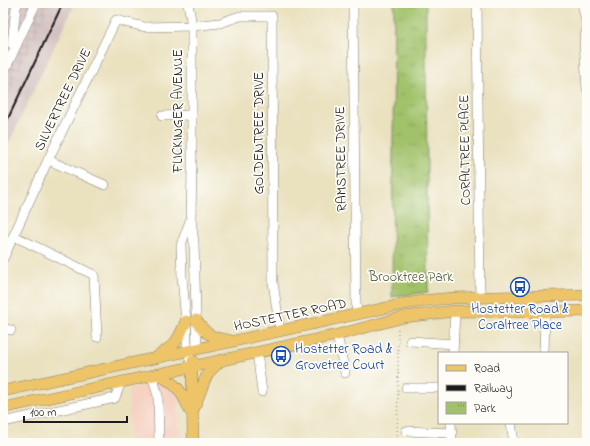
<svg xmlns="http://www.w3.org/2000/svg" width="590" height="446" viewBox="0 0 590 446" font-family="'Indie Flower',sans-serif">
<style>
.built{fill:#f6d2c3}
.industrial{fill:url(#industrial-grid)}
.railway{fill:#d1bfbd}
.park{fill:url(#park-tufts);stroke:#5e6f44}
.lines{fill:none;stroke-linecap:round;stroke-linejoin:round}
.minor-casing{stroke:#837e6e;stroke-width:10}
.major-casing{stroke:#837e6e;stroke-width:12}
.path{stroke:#837e6e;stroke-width:1;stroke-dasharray:1 3;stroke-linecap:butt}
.minor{stroke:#fff;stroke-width:9}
.major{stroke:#eec469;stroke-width:11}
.rail{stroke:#1c1c1c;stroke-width:2}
.labels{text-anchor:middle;stroke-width:3.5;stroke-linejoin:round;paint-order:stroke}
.street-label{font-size:14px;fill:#1c1c1c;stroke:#fdfcf7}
.park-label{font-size:14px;fill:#515e3c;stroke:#fdfcf7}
.transit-label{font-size:14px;fill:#164399;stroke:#fdfcf7}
</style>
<defs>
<pattern id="industrial-grid" width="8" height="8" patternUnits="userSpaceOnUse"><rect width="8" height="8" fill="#d1bfbd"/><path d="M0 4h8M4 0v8" fill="none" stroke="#b3a4a2"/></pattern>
<pattern id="park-tufts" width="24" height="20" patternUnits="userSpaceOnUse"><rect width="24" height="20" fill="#a1c26b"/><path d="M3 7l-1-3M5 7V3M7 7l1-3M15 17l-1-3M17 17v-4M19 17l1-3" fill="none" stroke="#8aa65c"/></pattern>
</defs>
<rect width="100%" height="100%" fill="#fdfcf7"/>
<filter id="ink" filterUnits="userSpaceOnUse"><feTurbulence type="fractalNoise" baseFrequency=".025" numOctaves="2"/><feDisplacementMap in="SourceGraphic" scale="8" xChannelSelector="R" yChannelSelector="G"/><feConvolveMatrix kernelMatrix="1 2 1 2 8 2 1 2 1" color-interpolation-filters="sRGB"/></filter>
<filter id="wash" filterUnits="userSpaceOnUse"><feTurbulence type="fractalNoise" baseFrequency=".012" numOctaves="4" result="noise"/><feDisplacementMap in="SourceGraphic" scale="16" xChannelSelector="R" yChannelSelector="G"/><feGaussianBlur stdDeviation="0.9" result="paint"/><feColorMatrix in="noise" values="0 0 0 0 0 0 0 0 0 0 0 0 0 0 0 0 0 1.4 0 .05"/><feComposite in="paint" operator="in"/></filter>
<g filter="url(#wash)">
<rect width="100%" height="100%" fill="#eae1bf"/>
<!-- built -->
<polygon class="built" points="162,381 178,394 179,443 129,443 129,389"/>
<!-- industrial -->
<polygon class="industrial" points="3,3 51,3 3,107"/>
<!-- railway -->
<polygon class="railway" points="51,3 75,3 3,155 3,107"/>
<!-- park -->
<polygon class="park" points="394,3 426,3 426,57 428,292 392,297"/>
</g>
<g filter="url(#ink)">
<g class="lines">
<!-- minor casing -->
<g class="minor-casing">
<g id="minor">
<polyline points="188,3 192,26 192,169 191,219 194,243 197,349"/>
<polyline points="353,3 356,303 357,314"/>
<polyline points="477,3 480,297"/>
<polyline points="582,3 587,26"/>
<polyline points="587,29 584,41 587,89"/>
<polyline points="16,46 12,44 16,7 18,3"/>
<polyline points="3,74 36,3"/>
<polyline points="162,116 192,115"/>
<polyline points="48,160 105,185"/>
<polyline points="190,221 181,245 182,277 186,321 187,341 188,351 192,367"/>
<polyline points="14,236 94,275 97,337"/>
<polyline points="3,259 48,160 116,20 145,27 192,26 220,23 240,16 272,16 273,282 280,331"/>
<polyline points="3,329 11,330"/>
<polyline points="337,335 345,373"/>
<polyline points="410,341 454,344"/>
<polyline points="257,352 262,392"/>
<polyline points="453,353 455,311"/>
<polyline points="544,353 545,312"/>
<polyline points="152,375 158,396 159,443"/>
<polyline points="406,388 439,388"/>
<polyline points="3,422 115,398 121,382"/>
<polyline points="451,423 452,443"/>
<polyline points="511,423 514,443"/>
<polyline points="406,431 451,433"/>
</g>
</g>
<!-- major casing -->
<g class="major-casing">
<g id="major">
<path d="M196 320C206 334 211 338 228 340"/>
<path d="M159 355C177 344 178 340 186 321"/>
<path d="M157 374C178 385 181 390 190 411"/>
<polyline points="3,391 404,304 431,300 453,298 587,295"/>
<polyline points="3,408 337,335 404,317 455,311 538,312 587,311"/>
<polyline points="194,408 206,377 209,372 221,360"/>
<polyline points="193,443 192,376 192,367 193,361"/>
</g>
</g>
<!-- path -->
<g class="path">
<polyline points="398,386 398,328"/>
<polyline points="397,443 398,390"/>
</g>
<!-- minor -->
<use href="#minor" class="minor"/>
<!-- major -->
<use href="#major" class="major"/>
<!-- rail -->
<polyline class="rail" points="3,129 63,3"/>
</g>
</g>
<!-- icons -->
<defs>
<g id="bus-ring" transform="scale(1)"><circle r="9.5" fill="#fdfcf7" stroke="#1a4fb4" stroke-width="1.5"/><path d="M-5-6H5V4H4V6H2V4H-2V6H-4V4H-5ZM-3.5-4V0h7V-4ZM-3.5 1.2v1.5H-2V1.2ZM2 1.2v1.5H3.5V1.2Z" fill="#1a4fb4"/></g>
</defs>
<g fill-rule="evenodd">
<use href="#bus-ring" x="520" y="287"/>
<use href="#bus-ring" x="281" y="356"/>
</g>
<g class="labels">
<!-- street labels -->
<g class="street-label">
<text transform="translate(62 99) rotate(-64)" y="5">SILVERTREE DRIVE</text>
<text transform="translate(177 111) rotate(-90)" y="5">FLICKINGER AVENUE</text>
<text transform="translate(258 133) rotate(-90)" y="5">GOLDENTREE DRIVE</text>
<text transform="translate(464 150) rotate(-91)" y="5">CORALTREE PLACE</text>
<text transform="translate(340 159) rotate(-91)" y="5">RAMSTREE DRIVE</text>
<text transform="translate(290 314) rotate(-12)" y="5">HOSTETTER ROAD</text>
</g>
<!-- park labels -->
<g class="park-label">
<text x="411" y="281">Brooktree Park</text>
</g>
<!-- transit labels -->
<g class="transit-label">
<text x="520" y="313">Hostetter Road &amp;<tspan x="520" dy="16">Coraltree Place</tspan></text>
<text x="295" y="353" text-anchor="start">Hostetter Road &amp;<tspan x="295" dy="16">Grovetree Court</tspan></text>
</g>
</g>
<!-- margin -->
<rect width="590" height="446" fill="none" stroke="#fdfcf7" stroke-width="16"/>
<!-- legend -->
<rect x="438" y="352" width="130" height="72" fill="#fdfcf7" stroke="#a3a29f"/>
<rect x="446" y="365" width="20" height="6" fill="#eec469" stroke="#a3a29f"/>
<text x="474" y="372" font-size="12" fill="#1c1c1c">Road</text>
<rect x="446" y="385" width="20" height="6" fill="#1c1c1c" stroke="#a3a29f"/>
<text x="474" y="392" font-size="12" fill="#1c1c1c">Railway</text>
<rect x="446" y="402" width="20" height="12" fill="url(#park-tufts)" stroke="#a3a29f"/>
<text x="474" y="412" font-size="12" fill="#1c1c1c">Park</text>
<!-- scale -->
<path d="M24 416v6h103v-6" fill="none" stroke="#1c1c1c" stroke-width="2"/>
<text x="30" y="416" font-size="12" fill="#1c1c1c" stroke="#fdfcf7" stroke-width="3" paint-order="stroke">100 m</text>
</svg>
